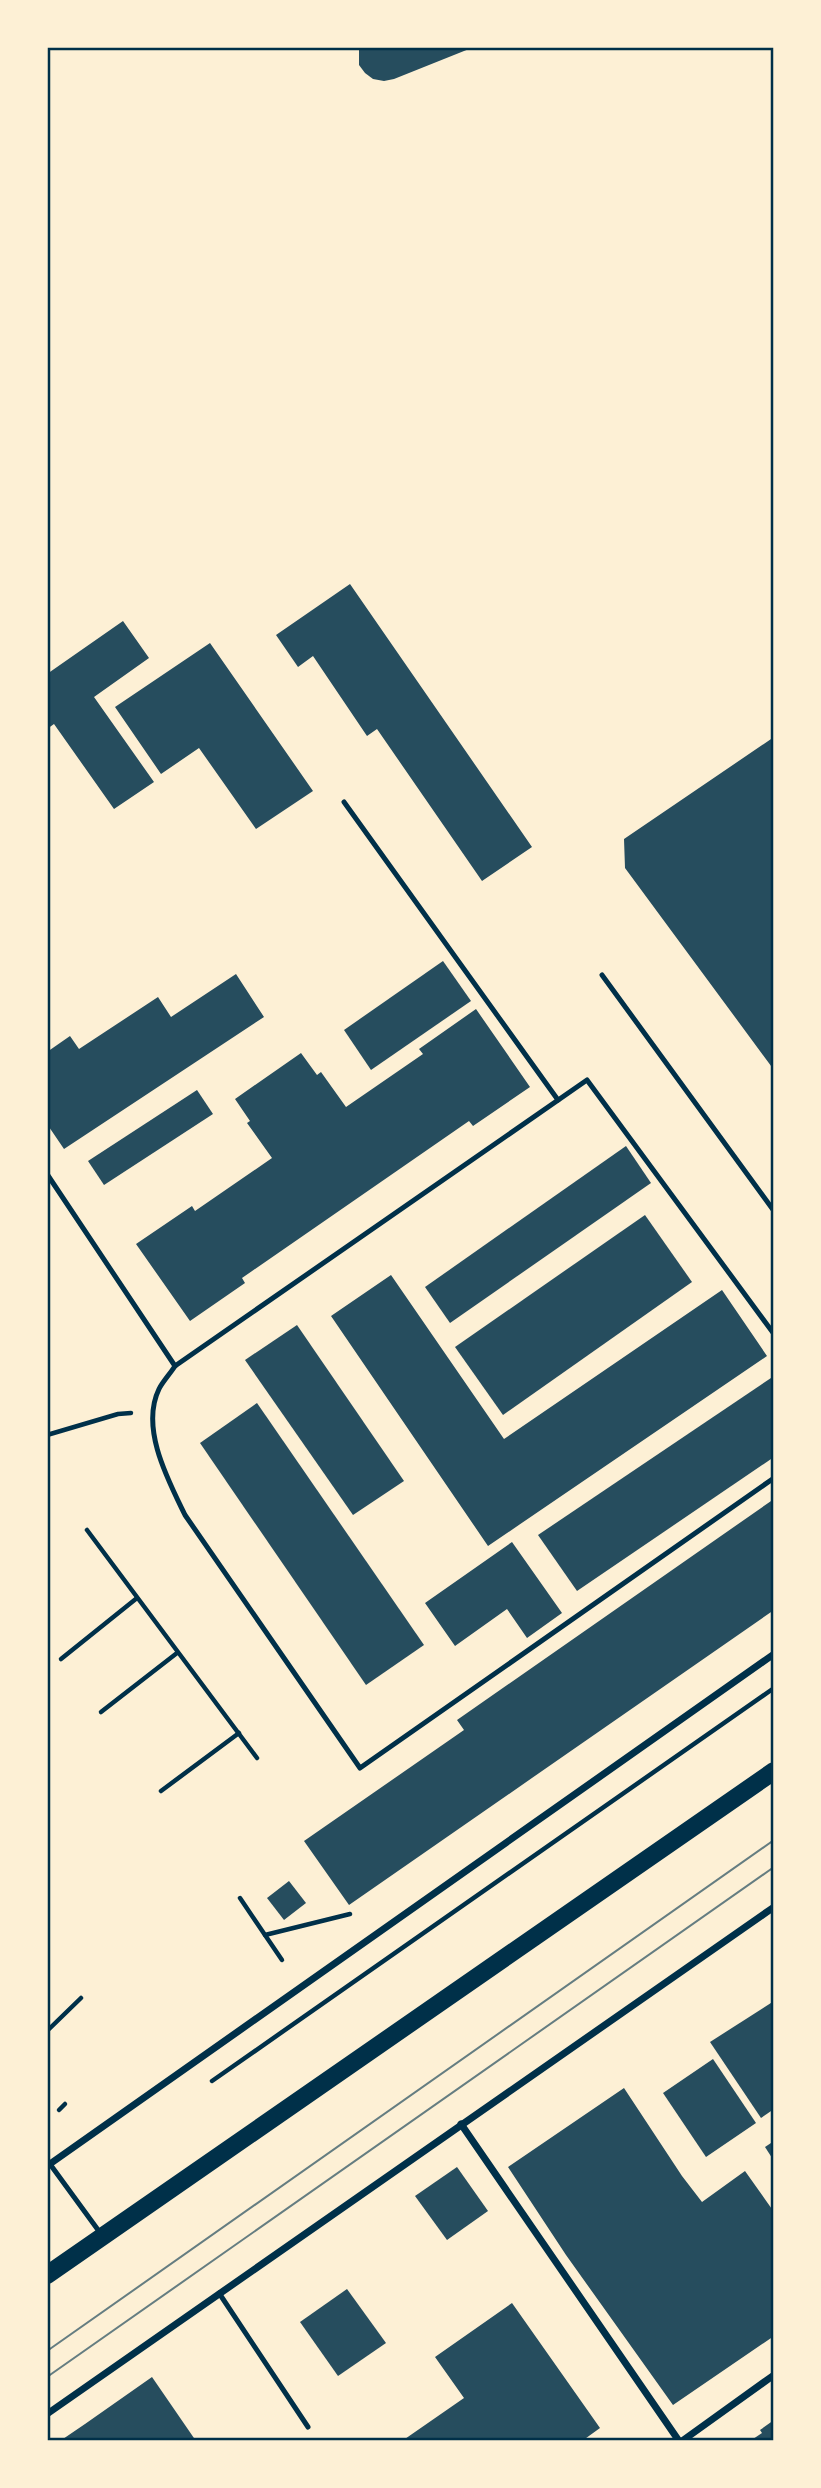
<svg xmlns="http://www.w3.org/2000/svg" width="821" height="2488" viewBox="0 0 821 2488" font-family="Montserrat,sans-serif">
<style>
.building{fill:#264d5e}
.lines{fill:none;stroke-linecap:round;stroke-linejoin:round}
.path{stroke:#003049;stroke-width:4.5}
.service{stroke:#003049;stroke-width:5}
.minor{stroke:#003049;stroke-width:7}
.primary{stroke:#003049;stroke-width:18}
.tram{stroke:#657d81;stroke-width:2}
.neatline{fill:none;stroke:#003049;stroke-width:2.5}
</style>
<rect width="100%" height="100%" fill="#fdf0d5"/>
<!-- building -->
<g class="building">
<polygon points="359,47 474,47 394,79 384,81 373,79 365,73 359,65"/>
<polygon points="350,584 532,847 482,881 377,729 367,736 313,656 298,667 276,635"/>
<polygon points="123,621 149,658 94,697 154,782 114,809 54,724 47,729 47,674"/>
<polygon points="210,643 313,791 256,829 199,748 161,774 115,707"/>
<polygon points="774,737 774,914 771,919 774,923 774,1070 625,868 624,839"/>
<polygon points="443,961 471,1001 371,1070 344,1030"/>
<polygon points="236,974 264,1017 64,1149 47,1124 47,1052 70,1036 79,1049 158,997 171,1017"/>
<polygon points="476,1009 530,1087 473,1126 469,1121 242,1278 245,1283 190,1321 136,1244 192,1206 195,1211 272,1158 247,1123 250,1121 235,1099 301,1053 317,1075 321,1072 346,1107 423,1054 419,1049"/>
<polygon points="197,1090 213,1114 104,1185 88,1161"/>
<polygon points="626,1146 651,1183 450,1323 425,1287"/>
<polygon points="645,1215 692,1282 503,1415 455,1347"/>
<polygon points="391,1275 504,1439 722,1290 767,1356 488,1546 331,1316"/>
<polygon points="297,1325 404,1481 353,1515 245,1360"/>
<polygon points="774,1376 774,1457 577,1591 538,1535"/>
<polygon points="257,1403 424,1645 366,1685 200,1443"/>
<polygon points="774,1499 774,1610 349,1905 304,1841 464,1730 457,1720"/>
<polygon points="512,1542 562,1613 527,1638 507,1609 455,1646 425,1603"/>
<polygon points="289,1881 306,1903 284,1920 267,1898"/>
<polygon points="774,2001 774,2109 761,2118 710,2042"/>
<polygon points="713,2059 756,2123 706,2157 663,2093"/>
<polygon points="624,2088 682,2176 702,2202 745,2171 774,2212 774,2336 673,2405 566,2255 508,2167"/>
<polygon points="774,2141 774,2161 765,2147"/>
<polygon points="457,2167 488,2211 447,2240 415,2196"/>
<polygon points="347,2289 386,2343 338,2376 300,2322"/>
<polygon points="512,2303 600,2428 582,2441 402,2441 464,2398 435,2357"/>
<polygon points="152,2377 196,2441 60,2441 85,2424"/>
<polygon points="774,2420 774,2441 750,2441 762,2433 760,2430"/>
</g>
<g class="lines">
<!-- path -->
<g class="path">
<polyline points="47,1435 118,1414 131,1413"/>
<polyline points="87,1530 257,1758"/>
<polyline points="61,1659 137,1598"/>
<polyline points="101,1712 177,1653"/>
<polyline points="161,1791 239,1733"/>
<polyline points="240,1898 265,1935 350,1914"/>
<polyline points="265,1935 282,1960"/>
<polyline points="47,2031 81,1998"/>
<polyline points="212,2081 774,1688"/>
<polyline points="59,2110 65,2104"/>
</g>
<!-- service -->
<g class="service">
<polyline points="344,802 558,1100"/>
<polyline points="602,975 774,1211"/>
<polyline points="47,1174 175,1366"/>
<path d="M774 1334 587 1080 175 1366C170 1374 163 1381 159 1389 140 1428 168 1480 185 1515L360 1768 774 1478"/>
<polyline points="47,2160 101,2234"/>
<polyline points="219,2293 308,2427"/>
</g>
<!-- minor -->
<g class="minor">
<polyline points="461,2124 679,2441"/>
<polyline points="47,2166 774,1654"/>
<polyline points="47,2414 774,1907"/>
<polyline points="682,2441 774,2375"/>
</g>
<!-- primary -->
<polyline class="primary" points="47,2275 774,1771"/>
<!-- tram -->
<g class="tram">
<polyline points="47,2351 774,1840"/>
<polyline points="47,2377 774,1867"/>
</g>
</g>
<!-- border -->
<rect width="821" height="2488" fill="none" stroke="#fdf0d5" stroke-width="98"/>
<rect x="49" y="49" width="723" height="2390" class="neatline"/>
</svg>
